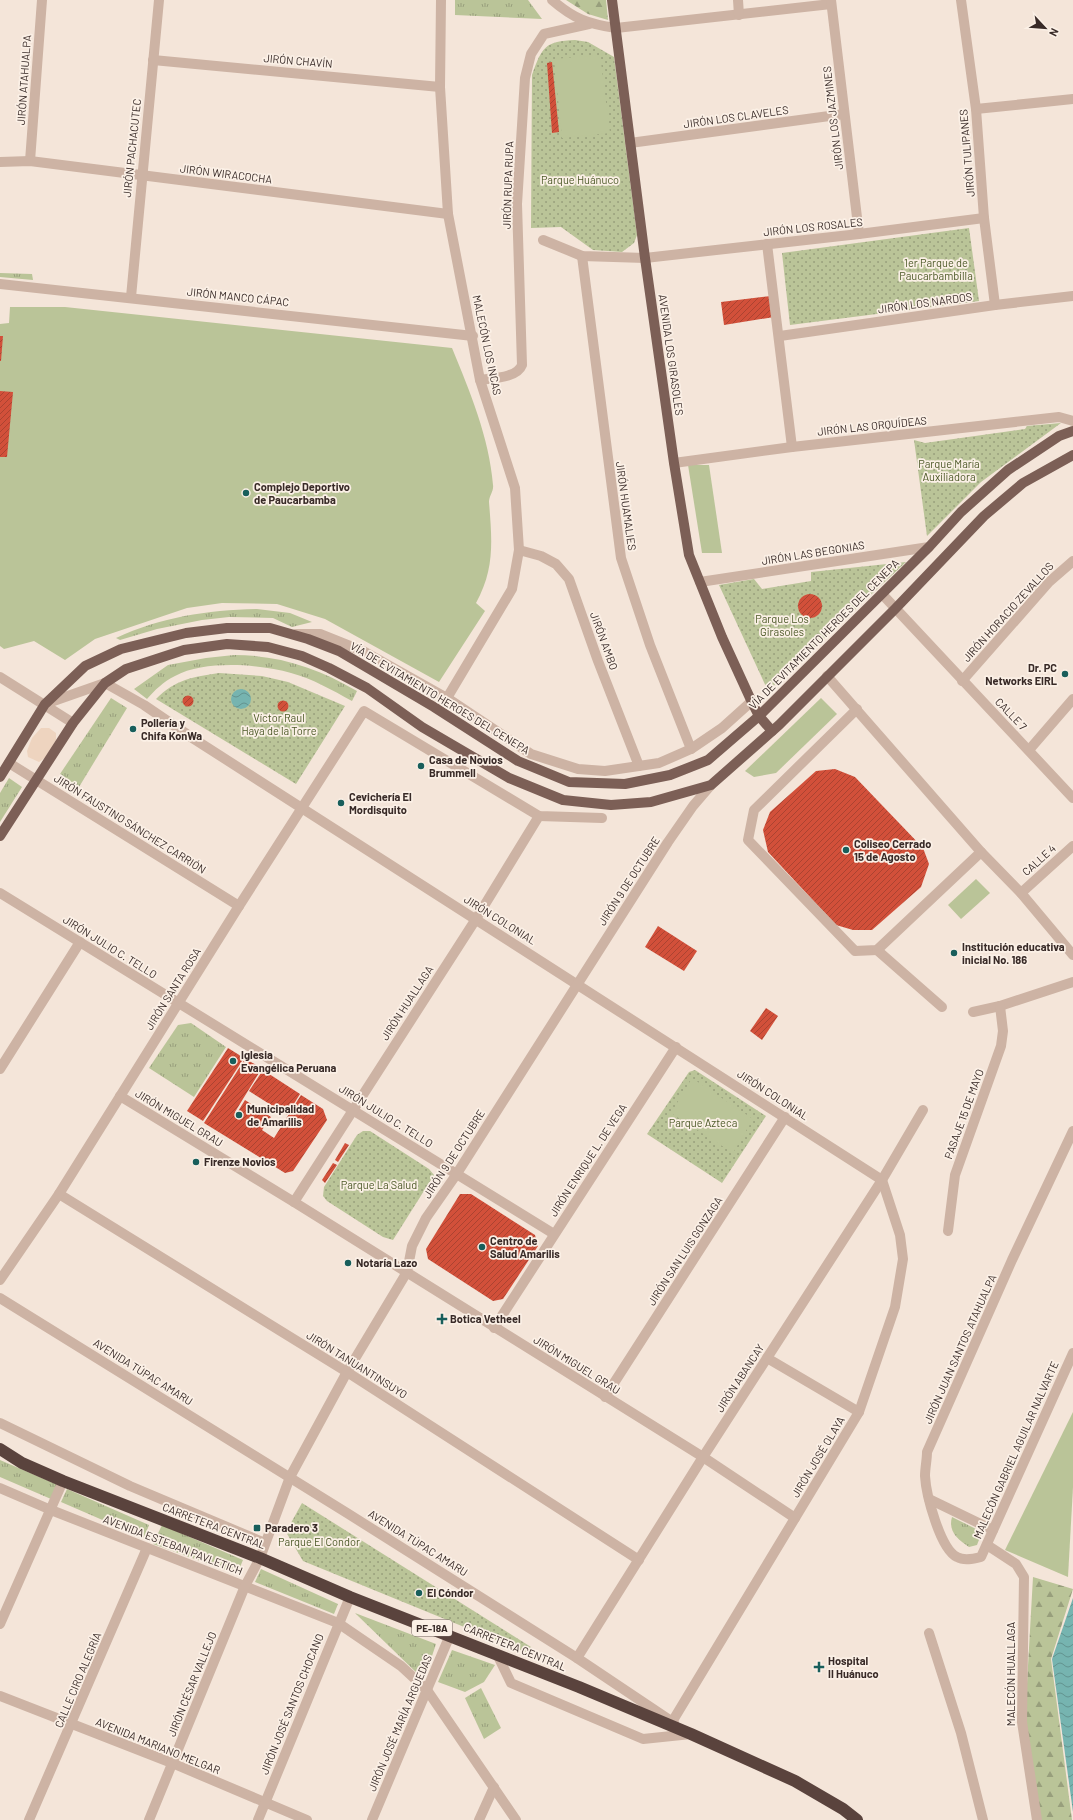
<svg xmlns="http://www.w3.org/2000/svg" width="1073" height="1820" viewBox="0 0 1073 1820" font-family="Barlow,sans-serif">
<style>
.grass{fill:url(#grass-tufts)}
.forest{fill:url(#forest-firs)}
.park{fill:url(#park-dots)}
.garden{fill:#bac498}
.plaza{fill:#eed4bf}
.water{fill:url(#water-waves)}
.building{fill:url(#building-hatch)}
.lines{fill:none;stroke-linecap:round;stroke-linejoin:round}
.minor{stroke:#cdb3a4;stroke-width:10}
.major{stroke:#7c5f56;stroke-width:10}
.highway{stroke:#5a433d;stroke-width:12}
.poi-dot{fill:#185e5b;stroke:#fbf0e6;stroke-width:1.5}
.labels{text-anchor:middle;stroke-width:3.5;stroke-linejoin:round;paint-order:stroke}
.shield{fill:#fbf0e6;stroke:#726560;stroke-width:1}
.shield-label{font-size:10px;font-weight:bold;fill:#382a27}
.street-label{font-size:11px;fill:#382a27;stroke:#fbf0e6}
.park-label{font-size:11px;fill:#4c5928;stroke:#fbf0e6}
.poi-label{font-size:11px;font-weight:bold;fill:#382a27;stroke:#fbf0e6;text-anchor:start}
</style>
<defs>
<pattern id="grass-tufts" width="24" height="20" patternUnits="userSpaceOnUse"><rect width="24" height="20" fill="#bac498"/><path d="M3 7l-1-3M5 7V3M7 7l1-3M15 17l-1-3M17 17v-4M19 17l1-3" fill="none" stroke="#989f7c"/></pattern>
<pattern id="forest-firs" width="22" height="20" patternUnits="userSpaceOnUse"><rect width="22" height="20" fill="#bac498"/><path d="M5 1l3.5 6h-7zM16 11l3.5 6h-7z" fill="#989f7c"/></pattern>
<pattern id="park-dots" width="8" height="8" patternUnits="userSpaceOnUse"><rect width="8" height="8" fill="#bac498"/><path d="M2 2h.1M6 6h.1" fill="none" stroke="#989f7c" stroke-width="1.8" stroke-linecap="round"/></pattern>
<pattern id="water-waves" width="16" height="10" patternUnits="userSpaceOnUse"><rect width="16" height="10" fill="#76b4b0"/><path d="M0 5q4-4 8 0t8 0" fill="none" stroke="#62938f"/></pattern>
<pattern id="building-hatch" width="6" height="6" patternUnits="userSpaceOnUse"><rect width="6" height="6" fill="#d2503a"/><path d="M-1 1l2-2M0 6l6-6M5 7l2-2" fill="none" stroke="#ab4331"/></pattern>
</defs>
<rect width="100%" height="100%" fill="#f4e5d9"/>
<!-- grass -->
<g class="grass">
<polygon points="455,0 528,0 542,19 455,15"/>
<polygon points="0,273 32,274 33,280 0,277"/>
<path d="M257 609 290 613 312 622 292 627 273 618 229 617 202 620 157 629 120 640 116 638C161 617 208 610 257 609Z"/>
<path d="M234 655C279 655 318 668 357 691L352 701C332 690 313 679 291 673 259 664 205 660 175 676 163 682 155 690 147 699L134 689 168 665 206 658Z"/>
<polygon points="111,698 127,708 79,787 60,774"/>
<polygon points="9,778 22,787 0,822 0,793"/>
<polygon points="191,1023 226,1047 194,1097 149,1068 178,1025"/>
<polygon points="0,1460 58,1485 51,1499 0,1477"/>
<polygon points="67,1489 149,1525 144,1538 61,1502"/>
<path d="M952 1517 982 1532 977 1545 969 1547C957 1539 948 1531 952 1517Z"/>
<polygon points="162,1525 243,1560 237,1574 153,1544"/>
<polygon points="261,1569 338,1604 334,1614 255,1582"/>
<polygon points="355,1613 436,1644 424,1680"/>
<polygon points="452,1650 495,1665 484,1682 465,1692 438,1682"/>
<polygon points="481,1688 501,1728 484,1739 465,1698"/>
</g>
<!-- forest -->
<g class="forest">
<polygon points="566,0 606,0 608,20 588,14"/>
<polygon points="1033,1577 1073,1589 1051,1659 1072,1820 1039,1820 1027,1737 1026,1701"/>
</g>
<!-- park -->
<g class="park">
<path d="M575 40 588 42 614 57 637 235 634 243 622 252 593 250 561 227 531 228 532 75C542 47 545 41 575 40Z"/>
<polygon points="969,228 979,301 790,325 782,253"/>
<polygon points="1061,423 981,482 927,536 914,440 925,443 1025,429 1027,426"/>
<polygon points="906,562 768,691 719,585 754,579 762,589 811,581 811,572"/>
<path d="M219 673 262 676 288 682 345 706 296 784 156 699C176 679 193 677 219 673Z"/>
<polygon points="695,1070 766,1116 722,1183 647,1134 689,1072"/>
<polygon points="363,1131 370,1131 429,1169 434,1175 393,1240 383,1237 327,1201 323,1196 324,1187 357,1135"/>
<polygon points="302,1503 531,1647 528,1653 303,1561 286,1532"/>
</g>
<!-- garden -->
<g class="garden">
<polygon points="600,55 610,133 562,138 554,59"/>
<path d="M10 307H65L452 348C470 392 489 437 493 485 494 491 489 496 489 502 492 540 495 569 476 603L485 611 439 682 325 619 277 604 222 603 187 608 95 639 65 660 34 641 4 649 0 646V324L9 323Z"/>
<polygon points="688,465 709,465 722,553 702,553"/>
<polygon points="821,698 837,714 776,773 754,777 745,771"/>
<polygon points="976,879 990,893 961,919 948,905"/>
<polygon points="692,1078 753,1119 733,1153 671,1113"/>
<polygon points="1073,1412 1073,1487 1068,1577 1005,1550"/>
</g>
<!-- plaza -->
<polygon class="plaza" points="41,728 49,728 56,733 56,740 46,757 39,762 28,757 27,751 32,738"/>
<!-- water -->
<g class="water">
<circle cx="241" cy="699" r="10"/>
<polygon points="1073,1598 1073,1812 1052,1659"/>
</g>
<!-- building -->
<g class="building">
<polygon points="552,62 559,132 552,133 547,63"/>
<polygon points="771,296 774,317 724,325 721,302"/>
<polygon points="0,336 3,336 1,361 0,361"/>
<polygon points="0,391 13,392 7,457 0,457"/>
<circle cx="810" cy="606" r="12"/>
<circle cx="188" cy="701" r="5.5"/>
<circle cx="283" cy="706" r="5.5"/>
<polygon points="835,769 855,777 923,848 929,864 921,887 872,930 853,930 836,925 768,852 763,830 770,812 816,771"/>
<polygon points="658,926 697,951 684,971 645,947"/>
<polygon points="766,1008 778,1016 762,1040 750,1031"/>
<polygon points="228,1048 244,1058 203,1121 187,1111"/>
<polygon points="245,1059 262,1068 235,1112 237,1113 245,1100 271,1117 262,1130 274,1138 301,1095 323,1109 327,1120 293,1171 285,1173 204,1123"/>
<polygon points="263,1070 300,1094 287,1115 249,1091"/>
<polygon points="345,1143 349,1145 338,1162 335,1160"/>
<polygon points="333,1163 337,1165 325,1183 322,1180"/>
<polygon points="460,1194 471,1194 535,1235 538,1246 503,1299 493,1301 428,1259 426,1249"/>
</g>
<g class="lines">
<!-- minor -->
<g class="minor">
<polyline points="441,0 440,87 448,214 480,380 515,488 519,550 512,589 447,698"/>
<path d="M552 0C574 19 588 24 616 28L831 4"/>
<polyline points="738,0 739,15"/>
<polyline points="831,0 859,234"/>
<polyline points="961,0 976,109 984,218 995,305"/>
<polyline points="153,60 440,87"/>
<polyline points="976,109 1073,99"/>
<polyline points="630,143 844,114"/>
<polyline points="30,161 42,0"/>
<polyline points="0,162 30,161 448,214"/>
<polyline points="543,240 582,256 645,258 859,234 984,218"/>
<polyline points="767,244 792,447"/>
<polyline points="582,256 621,558 650,645 691,749"/>
<polyline points="0,284 473,336"/>
<polyline points="131,297 159,0"/>
<polyline points="780,336 995,305 1073,296"/>
<path d="M480 380C493 378 517 378 522 365L517 204 525 78 531 54 544 34 589 24"/>
<polyline points="674,463 792,447 1059,417 1073,421"/>
<polyline points="519,550 541,556 556,564 569,579 598,661 639,766"/>
<polyline points="700,582 929,547"/>
<polyline points="882,594 1073,798"/>
<polyline points="296,634 320,634 365,652 447,698 531,754 578,769 605,771 659,763 691,749 722,728 752,701"/>
<polyline points="827,676 981,852 1021,893 1073,955"/>
<polyline points="0,677 73,723"/>
<polyline points="962,681 1049,582 1073,561"/>
<polyline points="45,704 105,683 144,705 194,739 882,1180 900,1235 903,1259 895,1307 859,1412 672,1722"/>
<polyline points="857,709 754,810 748,840 855,951 877,950 981,852"/>
<polyline points="1029,750 1073,699"/>
<polyline points="9,763 239,906"/>
<polyline points="0,893 554,1234"/>
<polyline points="1021,893 1073,846"/>
<polyline points="877,950 942,1007"/>
<polyline points="973,1012 1000,1006 1073,982"/>
<polyline points="0,1069 80,942"/>
<polyline points="120,1096 294,1202 703,1457 795,1518"/>
<path d="M1073 1131 1012 1260 927 1452C927 1460 925 1468 925 1476 926 1494 940 1549 957 1557 964 1561 973 1559 981 1557L1073 1353"/>
<polyline points="59,1194 347,1372 639,1560"/>
<polyline points="294,1202 476,919 539,816"/>
<polyline points="948,1231 955,1175 1001,1046 1003,1031 1000,1006"/>
<polyline points="0,1280 59,1194 239,906 364,711 539,816 602,818"/>
<polyline points="0,1298 347,1513 577,1658 674,1723"/>
<polyline points="494,1328 676,1047"/>
<polyline points="767,1358 859,1412"/>
<polyline points="605,1397 785,1117"/>
<polyline points="0,1423 130,1486 265,1543"/>
<polyline points="0,1488 51,1510 338,1623 401,1666 427,1690 516,1820"/>
<polyline points="929,1499 993,1530"/>
<polyline points="987,1545 1016,1564 1024,1577 1022,1722 1037,1820"/>
<polyline points="0,1624 63,1481"/>
<polyline points="929,1633 961,1733 983,1820"/>
<polyline points="497,1654 511,1683 643,1739 691,1734"/>
<polyline points="577,1658 703,1457 882,1180 923,1110"/>
<polyline points="0,1696 172,1763 307,1820"/>
<polyline points="29,1820 147,1548"/>
<polyline points="149,1820 245,1586 260,1558 290,1477 347,1372 407,1272 412,1246 426,1218 456,1175 668,842 693,806 711,785"/>
<polyline points="258,1820 350,1597"/>
<polyline points="372,1820 450,1635"/>
<polyline points="479,1820 494,1787"/>
</g>
<!-- major -->
<g class="major">
<polyline points="612,0 645,258 674,463 689,555 722,637 750,698 759,716 772,731"/>
<polyline points="0,777 45,704 85,666 121,649 186,633 227,628 270,628 308,639 339,651 434,707 518,761 569,782 625,784 670,775 708,760 759,716 929,547 961,512 1008,470 1059,436 1073,431"/>
<polyline points="0,836 73,723 105,683 126,669 184,650 227,644 268,647 302,656 329,668 367,688 422,727 509,778 563,800 611,805 651,802 711,785 779,725 895,609 984,516 1023,483 1073,455"/>
</g>
<!-- highway -->
<polyline class="highway" points="0,1449 22,1463 63,1481 260,1558 350,1597 579,1687 691,1734 795,1781 843,1809 857,1820"/>
</g>
<!-- markers -->
<g class="poi-dot">
<circle cx="246" cy="493" r="4"/>
<circle cx="1065" cy="674" r="4"/>
<circle cx="133" cy="729" r="4"/>
<circle cx="421" cy="766" r="4"/>
<circle cx="341" cy="803" r="4"/>
<circle cx="846" cy="850" r="4"/>
<circle cx="954" cy="953" r="4"/>
<circle cx="233" cy="1061" r="4"/>
<circle cx="239" cy="1115" r="4"/>
<circle cx="196" cy="1162" r="4"/>
<circle cx="482" cy="1247" r="4"/>
<circle cx="348" cy="1263" r="4"/>
<path d="M440 1313h4v4h4v4h-4v4h-4v-4h-4v-4h4z"/>
<rect x="253" y="1524" width="8" height="8" rx="2"/>
<circle cx="419" cy="1593" r="4"/>
<path d="M817 1661h4v4h4v4h-4v4h-4v-4h-4v-4h4z"/>
</g>
<g class="labels">
<!-- shield labels -->
<rect class="shield" x="412" y="1620" width="40" height="16" rx="3"/>
<g class="shield-label">
<text x="432" y="1632">PE-18A</text>
</g>
<!-- street labels -->
<g class="street-label">
<text transform="translate(298 61) rotate(5)" y="4">JIRÓN CHAVÍN</text>
<text transform="translate(24 80) rotate(-86)" y="4">JIRÓN ATAHUALPA</text>
<text transform="translate(736 117) rotate(-8)" y="4">JIRÓN LOS CLAVELES</text>
<text transform="translate(833 118) rotate(-97)" y="4">JIRÓN LOS JAZMINES</text>
<text transform="translate(132 148) rotate(-84)" y="4">JIRÓN PACHACUTEC</text>
<text transform="translate(967 153) rotate(-95)" y="4">JIRÓN TULIPANES</text>
<text transform="translate(226 174) rotate(7)" y="4">JIRÓN WIRACOCHA</text>
<text transform="translate(508 185) rotate(-88)" y="4">JIRÓN RUPA RUPA</text>
<text transform="translate(813 227) rotate(-6)" y="4">JIRÓN LOS ROSALES</text>
<text transform="translate(238 297) rotate(6)" y="4">JIRÓN MANCO CÁPAC</text>
<text transform="translate(925 303) rotate(-8)" y="4">JIRÓN LOS NARDOS</text>
<text transform="translate(487 345) rotate(78)" y="4">MALECÓN LOS INCAS</text>
<text transform="translate(671 355) rotate(82)" y="4">AVENIDA LOS GIRASOLES</text>
<text transform="translate(872 426) rotate(-6)" y="4">JIRÓN LAS ORQUÍDEAS</text>
<text transform="translate(626 506) rotate(82)" y="4">JIRÓN HUAMALIES</text>
<text transform="translate(813 553) rotate(-9)" y="4">JIRÓN LAS BEGONIAS</text>
<text transform="translate(1008 612) rotate(-48)" y="4">JIRÓN HORACIO ZEVALLOS</text>
<text transform="translate(824 634) rotate(-45)" y="4">VÍA DE EVITAMIENTO HEROES DEL CENEPA</text>
<text transform="translate(604 641) rotate(70)" y="4">JIRÓN AMBO</text>
<text transform="translate(440 698) rotate(31)" y="4">VÍA DE EVITAMIENTO HEROES DEL CENEPA</text>
<text transform="translate(1011 714) rotate(46)" y="4">CALLE 7</text>
<text transform="translate(130 824) rotate(32)" y="4">JIRÓN FAUSTINO SÁNCHEZ CARRIÓN</text>
<text transform="translate(1039 860) rotate(-42)" y="4">CALLE 4</text>
<text transform="translate(629 881) rotate(-57)" y="4">JIRÓN 9 DE OCTUBRE</text>
<text transform="translate(500 920) rotate(32)" y="4">JIRÓN COLONIAL</text>
<text transform="translate(110 947) rotate(32)" y="4">JIRÓN JULIO C. TELLO</text>
<text transform="translate(173 989) rotate(-58)" y="4">JIRÓN SANTA ROSA</text>
<text transform="translate(407 1003) rotate(-57)" y="4">JIRÓN HUALLAGA</text>
<text transform="translate(773 1095) rotate(33)" y="4">JIRÓN COLONIAL</text>
<text transform="translate(964 1114) rotate(-70)" y="4">PASAJE 15 DE MAYO</text>
<text transform="translate(386 1116) rotate(32)" y="4">JIRÓN JULIO C. TELLO</text>
<text transform="translate(179 1118) rotate(31)" y="4">JIRÓN MIGUEL GRAU</text>
<text transform="translate(454 1154) rotate(-57)" y="4">JIRÓN 9 DE OCTUBRE</text>
<text transform="translate(588 1160) rotate(-57)" y="4">JIRÓN ENRIQUE L. DE VEGA</text>
<text transform="translate(685 1251) rotate(-57)" y="4">JIRÓN SAN LUIS GONZAGA</text>
<text transform="translate(960 1349) rotate(-66)" y="4">JIRÓN JUAN SANTOS ATAHUALPA</text>
<text transform="translate(357 1365) rotate(32)" y="4">JIRÓN TANUANTINSUYO</text>
<text transform="translate(577 1365) rotate(32)" y="4">JIRÓN MIGUEL GRAU</text>
<text transform="translate(143 1372) rotate(32)" y="4">AVENIDA TÚPAC AMARU</text>
<text transform="translate(740 1378) rotate(-57)" y="4">JIRÓN ABANCAY</text>
<text transform="translate(1016 1450) rotate(-66)" y="4">MALECÓN GABRIEL AGUILAR NALVARTE</text>
<text transform="translate(818 1457) rotate(-59)" y="4">JIRÓN JOSÉ OLAYA</text>
<text transform="translate(214 1526) rotate(21)" y="4">CARRETERA CENTRAL</text>
<text transform="translate(418 1543) rotate(32)" y="4">AVENIDA TÚPAC AMARU</text>
<text transform="translate(173 1545) rotate(21)" y="4">AVENIDA ESTEBAN PAVLETICH</text>
<text transform="translate(515 1647) rotate(22)" y="4">CARRETERA CENTRAL</text>
<text transform="translate(1011 1674) rotate(-90)" y="4">MALECÓN HUALLAGA</text>
<text transform="translate(78 1680) rotate(-67)" y="4">CALLE CIRO ALEGRÍA</text>
<text transform="translate(192 1684) rotate(-68)" y="4">JIRÓN CÉSAR VALLEJO</text>
<text transform="translate(292 1704) rotate(-68)" y="4">JIRÓN JOSÉ SANTOS CHOCANO</text>
<text transform="translate(400 1723) rotate(-67)" y="4">JIRÓN JOSÉ MARÍA ARGUEDAS</text>
<text transform="translate(158 1746) rotate(22)" y="4">AVENIDA MARIANO MELGAR</text>
</g>
<!-- park labels -->
<g class="park-label">
<text x="580" y="184">Parque Huánuco</text>
<text x="936" y="267">1er Parque de<tspan x="936" dy="13">Paucarbambilla</tspan></text>
<text x="949" y="468">Parque María<tspan x="949" dy="13">Auxiliadora</tspan></text>
<text x="782" y="623">Parque Los<tspan x="782" dy="13">Girasoles</tspan></text>
<text x="279" y="722">Víctor Raul<tspan x="279" dy="13">Haya de la Torre</tspan></text>
<text x="703" y="1127">Parque Azteca</text>
<text x="379" y="1189">Parque La Salud</text>
<text x="319" y="1546">Parque El Condor</text>
</g>
<!-- poi labels -->
<g class="poi-label">
<text x="254" y="491">Complejo Deportivo<tspan x="254" dy="13">de Paucarbamba</tspan></text>
<text x="1057" y="672" text-anchor="end">Dr. PC<tspan x="1057" dy="13">Networks EIRL</tspan></text>
<text x="141" y="727">Pollería y<tspan x="141" dy="13">Chifa KonWa</tspan></text>
<text x="429" y="764">Casa de Novios<tspan x="429" dy="13">Brummell</tspan></text>
<text x="349" y="801">Cevichería El<tspan x="349" dy="13">Mordisquito</tspan></text>
<text x="854" y="848">Coliseo Cerrado<tspan x="854" dy="13">15 de Agosto</tspan></text>
<text x="962" y="951">Institución educativa<tspan x="962" dy="13">inicial No. 186</tspan></text>
<text x="241" y="1059">Iglesia<tspan x="241" dy="13">Evangélica Peruana</tspan></text>
<text x="247" y="1113">Municipalidad<tspan x="247" dy="13">de Amarilis</tspan></text>
<text x="204" y="1166">Firenze Novios</text>
<text x="490" y="1245">Centro de<tspan x="490" dy="13">Salud Amarilis</tspan></text>
<text x="356" y="1267">Notaría Lazo</text>
<text x="450" y="1323">Botica Vetheel</text>
<text x="265" y="1532">Paradero 3</text>
<text x="427" y="1597">El Cóndor</text>
<text x="828" y="1665">Hospital<tspan x="828" dy="13">II Huánuco</tspan></text>
</g>
</g>
<!-- north arrow -->
<g transform="translate(1045 28) rotate(116)" stroke="#fbf0e6" stroke-width="3" paint-order="stroke">
<path d="M0-3L7 15L0 10L-7 15Z" fill="#382a27"/>
<text y="-6" font-size="11" font-weight="bold" text-anchor="middle" fill="#382a27">N</text>
</g>
</svg>
